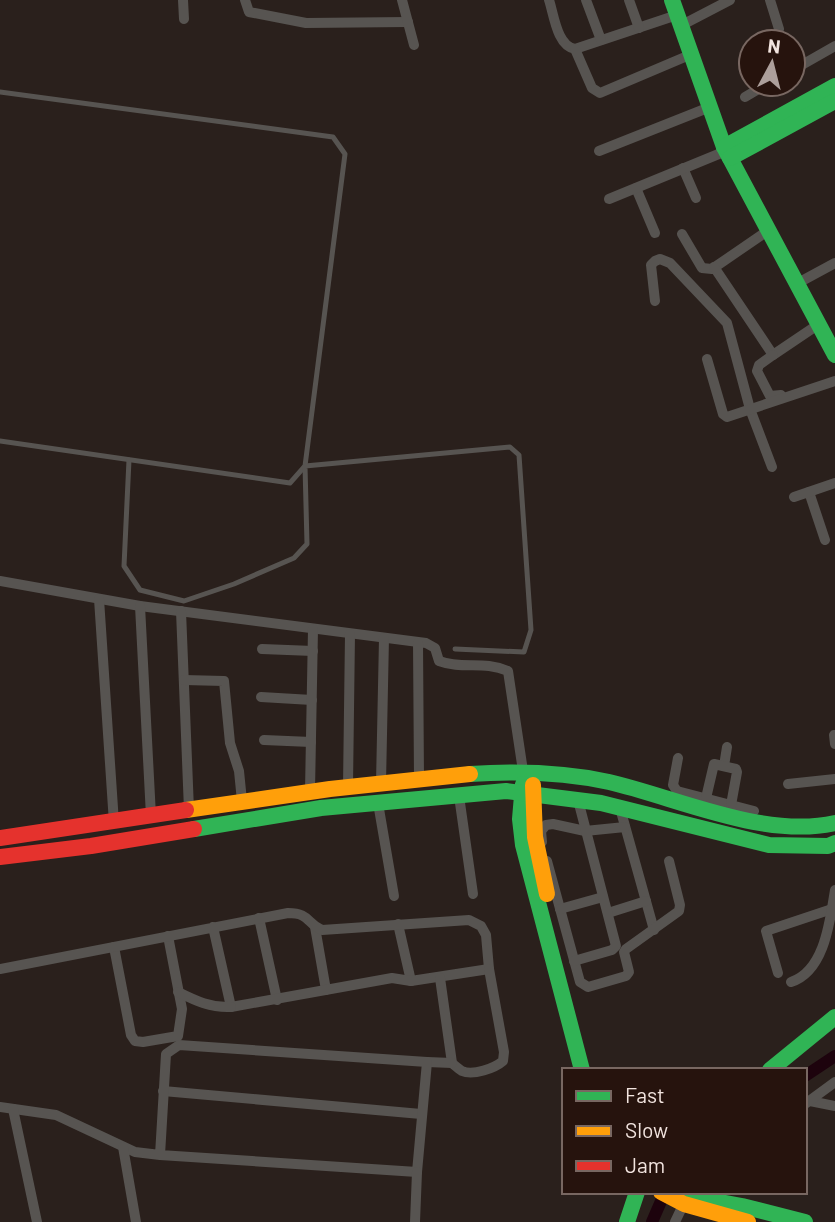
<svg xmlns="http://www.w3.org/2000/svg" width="835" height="1222" viewBox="0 0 835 1222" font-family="Barlow,sans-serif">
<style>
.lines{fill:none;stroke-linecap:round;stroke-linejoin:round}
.canal{stroke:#1d030d;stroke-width:12}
.lane{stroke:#575451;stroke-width:5}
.street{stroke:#575451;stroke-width:10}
.fast{stroke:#30b455;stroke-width:16}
.slow{stroke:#ff9f0a;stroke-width:16}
.jam{stroke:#e5322d;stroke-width:16}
</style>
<rect width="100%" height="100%" fill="#2a201c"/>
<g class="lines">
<!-- canal -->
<g class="canal">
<polyline points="805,1076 835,1056"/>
<polyline points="652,1222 665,1192"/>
</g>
<!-- lane -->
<g class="lane">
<polyline points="0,92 333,137 345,154 305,466 290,483 0,441"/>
<polyline points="129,460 124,566 140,590 184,601 234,584 294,558 307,544 305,466 510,447 519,455 531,630 524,652 455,649"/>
</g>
<!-- street -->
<g class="street">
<polyline points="183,0 184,19"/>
<polyline points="245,0 249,12 306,23 408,22"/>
<polyline points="402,0 414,45"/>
<path d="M549 0C554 15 557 46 575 49L677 15"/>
<polyline points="586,0 601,40"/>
<polyline points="629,0 639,28"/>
<polyline points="770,0 779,29"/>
<polyline points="682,25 730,0"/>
<polyline points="575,49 592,88 600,93 692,54"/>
<polyline points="793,70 835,46"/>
<polyline points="745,97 767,84"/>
<polyline points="599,151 710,107"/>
<polyline points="683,168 696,198"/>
<polyline points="636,188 655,233"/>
<polyline points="609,199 726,151"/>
<polyline points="682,234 702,268 712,269 769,230"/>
<polyline points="714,267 773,355 819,324"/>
<polyline points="798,283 835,263"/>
<polyline points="655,301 651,265 655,261 660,259 670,263 727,323 750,409 772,467"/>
<polyline points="773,355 759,365 757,371 770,396 781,395"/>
<polyline points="707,359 723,414 727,417 835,381"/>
<polyline points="809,492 825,540"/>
<polyline points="794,497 835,483"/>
<path d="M0 581 140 606 426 643 435 648 439 661C463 670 483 660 508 671L523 771"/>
<polyline points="99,599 114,823"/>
<polyline points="140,606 151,816"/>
<polyline points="181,611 189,810"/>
<polyline points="418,643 419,778"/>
<polyline points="262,649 313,651"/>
<polyline points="184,680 224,681 230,743 239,771 242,801"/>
<polyline points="261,697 312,700"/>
<polyline points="834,735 835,744"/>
<polyline points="264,740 311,742"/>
<polyline points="678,758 673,785 677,791 754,811"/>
<polyline points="724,766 727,747"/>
<polyline points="381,783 384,638"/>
<polyline points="788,784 835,779"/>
<polyline points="348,786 350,634"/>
<polyline points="310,791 313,629"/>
<polyline points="459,796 473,894"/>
<polyline points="706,798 714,764 736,769 737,772 731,805"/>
<polyline points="378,803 394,896"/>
<polyline points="620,808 654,930"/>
<polyline points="542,842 541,831 546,825 553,824 585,831 625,827"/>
<polyline points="547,861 580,982 588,987 626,976 629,972 624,952 626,949 679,911 680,905 669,861"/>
<polyline points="560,909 603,897"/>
<polyline points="608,913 646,901"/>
<polyline points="259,918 277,1000"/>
<polyline points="398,924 411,981"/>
<polyline points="315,927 326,990"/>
<polyline points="114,947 131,1035 135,1041 143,1042 178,1036 182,1009 168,936"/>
<polyline points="574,961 612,950 616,946 578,800"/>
<path d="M0 969 288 913C310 913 306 923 322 930L469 920 481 926 486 935 489 969 411 981 392 978 231 1007 213 927"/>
<polyline points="778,973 766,931 832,909"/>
<path d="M440 978 452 1063C453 1064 460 1070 462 1071 473 1076 495 1068 503 1061L504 1052 489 969"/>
<path d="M791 982C825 971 830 920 835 890"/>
<path d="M178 992C196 1001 211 1008 231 1007"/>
<polyline points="427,1062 452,1063"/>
<polyline points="163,1091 421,1114"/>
<polyline points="810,1101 835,1106"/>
<polyline points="805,1104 835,1082"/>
<polyline points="0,1107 56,1115 135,1152 160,1155 417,1172 427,1062 179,1045 166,1054 160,1155"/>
<polyline points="13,1109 37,1222"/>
<polyline points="123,1147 136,1222"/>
<polyline points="415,1222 417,1172"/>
<polyline points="675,1222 686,1199"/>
</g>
<!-- fast -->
<g class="fast">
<polyline points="672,0 724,147 835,355"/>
<polyline points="724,147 835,86"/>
<polyline points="730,158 835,101"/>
<path d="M470 774C517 771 563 772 609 782 678 798 764 839 835 823"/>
<polyline points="523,784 520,819 523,845 582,1070"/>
<polyline points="194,829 321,808 506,791 601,803 769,845 828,846 835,843"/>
<polyline points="770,1070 835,1017"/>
<polyline points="681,1192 688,1196 742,1206 805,1222"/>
<polyline points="627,1222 637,1192"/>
</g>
<!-- slow -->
<g class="slow">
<polyline points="533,785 535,837 547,894"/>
<polyline points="186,810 330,789 470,774"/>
<polyline points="661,1192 684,1204 748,1222"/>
</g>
<!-- jam -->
<g class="jam">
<polyline points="0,838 186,810"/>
<polyline points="0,857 91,846 194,829"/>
</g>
</g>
<!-- legend -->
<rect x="562" y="1068" width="245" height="126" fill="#26130d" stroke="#786761" stroke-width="2"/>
<rect x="576" y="1091" width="35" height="10" fill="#30b455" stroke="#786761" stroke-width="2"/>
<text x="625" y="1103" font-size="21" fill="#f2e4df">Fast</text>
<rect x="576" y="1126" width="35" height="10" fill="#ff9f0a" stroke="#786761" stroke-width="2"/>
<text x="625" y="1138" font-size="21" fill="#f2e4df">Slow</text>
<rect x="576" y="1161" width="35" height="10" fill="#e5322d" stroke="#786761" stroke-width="2"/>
<text x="625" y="1173" font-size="21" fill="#f2e4df">Jam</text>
<!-- north arrow -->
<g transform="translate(772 63) rotate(7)"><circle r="33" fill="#26130d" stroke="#786761" stroke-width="2"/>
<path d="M0-5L12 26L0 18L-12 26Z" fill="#ac9f9b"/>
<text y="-10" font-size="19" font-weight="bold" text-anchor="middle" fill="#f2e4df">N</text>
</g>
</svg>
